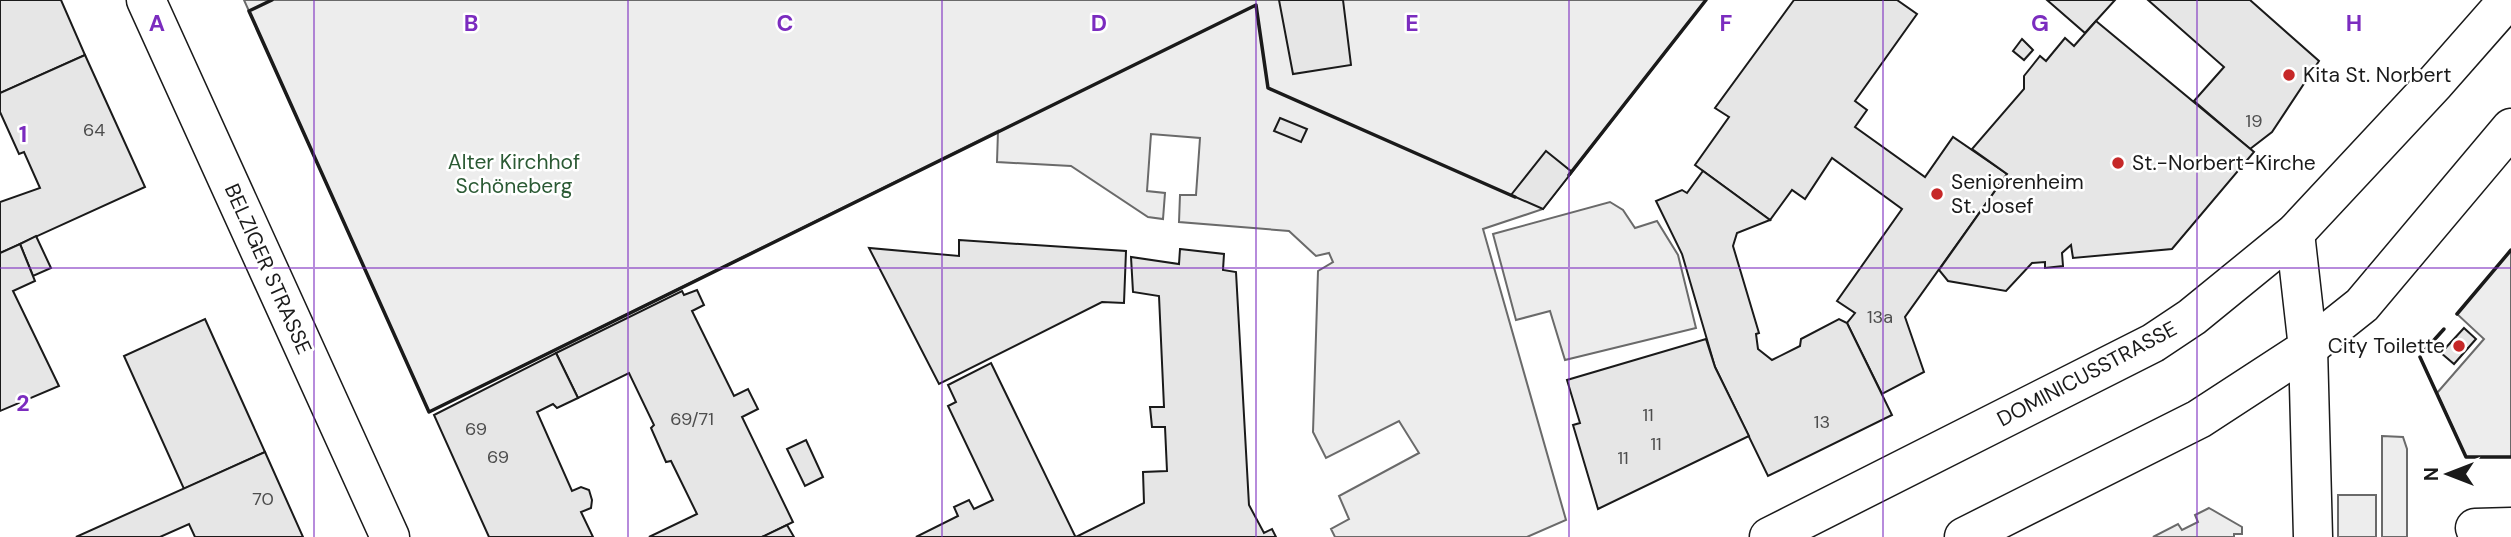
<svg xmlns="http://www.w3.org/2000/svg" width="2511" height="537" viewBox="0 0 2511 537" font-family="'DM Sans',sans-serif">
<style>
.built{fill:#ededed;stroke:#6a6a6a;stroke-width:2}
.building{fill:#e6e6e6;stroke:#1a1a1a;stroke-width:2}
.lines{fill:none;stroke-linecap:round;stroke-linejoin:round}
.street-casing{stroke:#1a1a1a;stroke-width:41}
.primary-casing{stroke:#1a1a1a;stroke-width:41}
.street{stroke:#fff;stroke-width:38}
.primary{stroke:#fff;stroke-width:38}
.wall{stroke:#1a1a1a;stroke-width:3.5}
.grid{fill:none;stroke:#7b2cbf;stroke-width:2;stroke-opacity:0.55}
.poi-dot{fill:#c62828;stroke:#fff;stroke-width:2.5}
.labels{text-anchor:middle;stroke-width:5;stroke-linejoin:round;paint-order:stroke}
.number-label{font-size:18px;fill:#4d4d4d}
.poi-label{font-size:21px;fill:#1a1a1a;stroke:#fff;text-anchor:start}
.park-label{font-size:21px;fill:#2b5a34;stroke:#fff}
.street-label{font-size:21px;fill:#1a1a1a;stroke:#fff}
.grid-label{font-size:23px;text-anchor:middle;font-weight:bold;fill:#7b2cbf;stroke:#fff;stroke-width:5;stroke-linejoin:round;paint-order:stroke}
</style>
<rect width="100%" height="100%" fill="#fff"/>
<!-- built -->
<g class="built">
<polygon points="244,0 1706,0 1543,209 1483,229 1566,520 1527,537 1335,537 1331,529 1349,519 1339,496 1419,453 1399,421 1326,458 1313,432 1318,271 1333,262 1329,253 1316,256 1289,231 1179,222 1180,195 1196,195 1200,138 1151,134 1147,191 1165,193 1163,219 1148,217 1071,166 997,162 998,131 429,412"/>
<polygon points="1610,202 1623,210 1635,228 1657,221 1678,255 1696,328 1565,360 1550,311 1516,320 1493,234"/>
<polygon points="2511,250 2511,457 2466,457 2437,393 2484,339 2457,314"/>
<polygon points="2382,436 2403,437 2407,449 2407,537 2382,537"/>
<rect x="2338" y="495" width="38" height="42"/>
<polygon points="2209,508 2242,527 2242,534 2234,534 2234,537 2153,537 2178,524 2182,530 2198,522 2195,515"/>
</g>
<!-- building -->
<g class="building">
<polygon points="0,0 61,0 85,55 0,93"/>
<polygon points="1279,0 1343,0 1351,65 1293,74"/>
<polygon points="1794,0 1897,0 1917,14 1855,101 1867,110 1855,127 1925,177 1953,137 2007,174 1905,317 1924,372 1882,394 1847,323 1855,313 1837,301 1902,209 1832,158 1805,199 1792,190 1770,220 1695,165 1729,117 1715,108"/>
<polygon points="2047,0 2115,0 2085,33"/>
<polygon points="2148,0 2250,0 2319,61 2272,132 2250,149 2194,101 2224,67"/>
<polygon points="2096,21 2254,152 2172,249 2073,258 2071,245 2062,253 2063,266 2045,268 2045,262 2032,263 2006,291 1948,281 1939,270 2007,174 1972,149 2024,89 2024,76 2040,56 2046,61 2065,38 2074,46"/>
<polygon points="2022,39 2033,50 2024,60 2013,51"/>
<polygon points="85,55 145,187 0,253 0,202 40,188 24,152 19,154 0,112 0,93"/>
<polygon points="1280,118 1307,129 1301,142 1274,131"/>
<polygon points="1546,151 1572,172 1543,209 1511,195"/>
<polygon points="1703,171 1770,220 1737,233 1733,246 1759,333 1756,334 1758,349 1772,360 1800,346 1801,339 1839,319 1847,323 1892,415 1768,476 1715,367 1682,254 1656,201 1682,190 1687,193"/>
<polygon points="36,236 51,268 33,276 20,244"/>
<polygon points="959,240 1126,251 1124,303 1102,302 939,384 869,248 959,256"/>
<polygon points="20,244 35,281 13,291 59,386 0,411 0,253"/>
<polygon points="1180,249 1224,254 1223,270 1236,272 1249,505 1264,533 1272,529 1276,537 1076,537 1144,503 1143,472 1167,471 1165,427 1152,427 1150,407 1164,407 1159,296 1133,292 1131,257 1179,264"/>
<polygon points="697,290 704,305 692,311 734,396 748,389 758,409 742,417 793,522 762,537 649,537 697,514 671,461 666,462 651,428 654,425 629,373 578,398 556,353 682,291 684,295"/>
<polygon points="205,319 265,452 184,489 124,356"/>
<polygon points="2464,328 2476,339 2454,364 2441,353"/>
<polygon points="1706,339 1715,367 1749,436 1598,509 1573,425 1580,423 1567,380"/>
<polygon points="556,353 578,398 557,408 553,404 537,412 572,491 581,487 589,490 592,500 591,508 581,512 593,537 489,537 434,415"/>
<polygon points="991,363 1075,536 1076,537 916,537 958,516 954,507 969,500 974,509 993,500 948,406 956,402 948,385"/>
<polygon points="806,440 823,477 805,486 787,449"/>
<polygon points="265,452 303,537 195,537 189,524 160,537 76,537"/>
<polygon points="787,525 794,537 762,537"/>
</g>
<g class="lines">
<!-- street casing -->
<g class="street-casing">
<g id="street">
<polyline points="146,0 390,537"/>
<polyline points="2295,233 2308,348 2313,537"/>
<polyline points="2475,528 2511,527"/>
</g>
</g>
<!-- primary casing -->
<g class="primary-casing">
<g id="primary">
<polyline points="1769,537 2153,343 2192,317 2295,233 2435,83 2508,0"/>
<polyline points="1964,537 2199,419 2308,348 2362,305 2511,128"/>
</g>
</g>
<!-- street -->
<use href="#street" class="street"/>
<!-- primary -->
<use href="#primary" class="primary"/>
<!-- wall -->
<g class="wall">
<polyline points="272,0 249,11 429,412 1256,5 1268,88 1515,197"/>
<polyline points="1569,175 1706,0"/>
<polyline points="2457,314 2511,250"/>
<polyline points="2426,349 2444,329"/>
<polyline points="2420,357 2466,457 2511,457"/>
</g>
</g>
<!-- grid -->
<path class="grid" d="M314 0V537M628 0V537M942 0V537M1256 0V537M1569 0V537M1883 0V537M2197 0V537M0 268H2511"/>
<!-- markers -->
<g class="poi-dot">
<circle cx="2289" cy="75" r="7"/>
<circle cx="2118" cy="163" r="7"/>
<circle cx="1937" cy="194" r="7"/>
<circle cx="2459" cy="346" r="7"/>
</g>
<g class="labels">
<!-- number labels -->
<g class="number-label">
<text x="2254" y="127">19</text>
<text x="94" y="136">64</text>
<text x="1880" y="323">13a</text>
<text x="1648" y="421">11</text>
<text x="692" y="425">69/71</text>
<text x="1822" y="428">13</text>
<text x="476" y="435">69</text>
<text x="1656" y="450">11</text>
<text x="498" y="463">69</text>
<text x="1623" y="464">11</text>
<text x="263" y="505">70</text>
</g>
<!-- poi labels -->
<g class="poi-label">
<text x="2303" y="82">Kita St. Norbert</text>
<text x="2132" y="170">St.-Norbert-Kirche</text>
<text x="1951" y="189">Seniorenheim<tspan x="1951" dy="24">St. Josef</tspan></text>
<text x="2445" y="353" text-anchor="end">City Toilette</text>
</g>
<!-- park labels -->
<g class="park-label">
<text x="514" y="169">Alter Kirchhof<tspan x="514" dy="24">Schöneberg</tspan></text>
</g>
<!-- street labels -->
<g class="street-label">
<text transform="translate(268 269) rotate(66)" y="7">BELZIGER STRASSE</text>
<text transform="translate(2087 374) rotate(-28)" y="7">DOMINICUSSTRASSE</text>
</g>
</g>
<g class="grid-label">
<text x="157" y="31">A</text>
<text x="471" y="31">B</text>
<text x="785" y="31">C</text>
<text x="1099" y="31">D</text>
<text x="1412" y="31">E</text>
<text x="1726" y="31">F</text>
<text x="2040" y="31">G</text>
<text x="2354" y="31">H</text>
<text x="23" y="142">1</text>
<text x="23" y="411">2</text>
</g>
<!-- north arrow -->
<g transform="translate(2448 474) rotate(270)" stroke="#ffffff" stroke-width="5" paint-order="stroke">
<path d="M0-5L12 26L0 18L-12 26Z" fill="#1a1a1a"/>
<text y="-10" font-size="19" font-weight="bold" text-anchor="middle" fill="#1a1a1a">N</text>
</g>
</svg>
